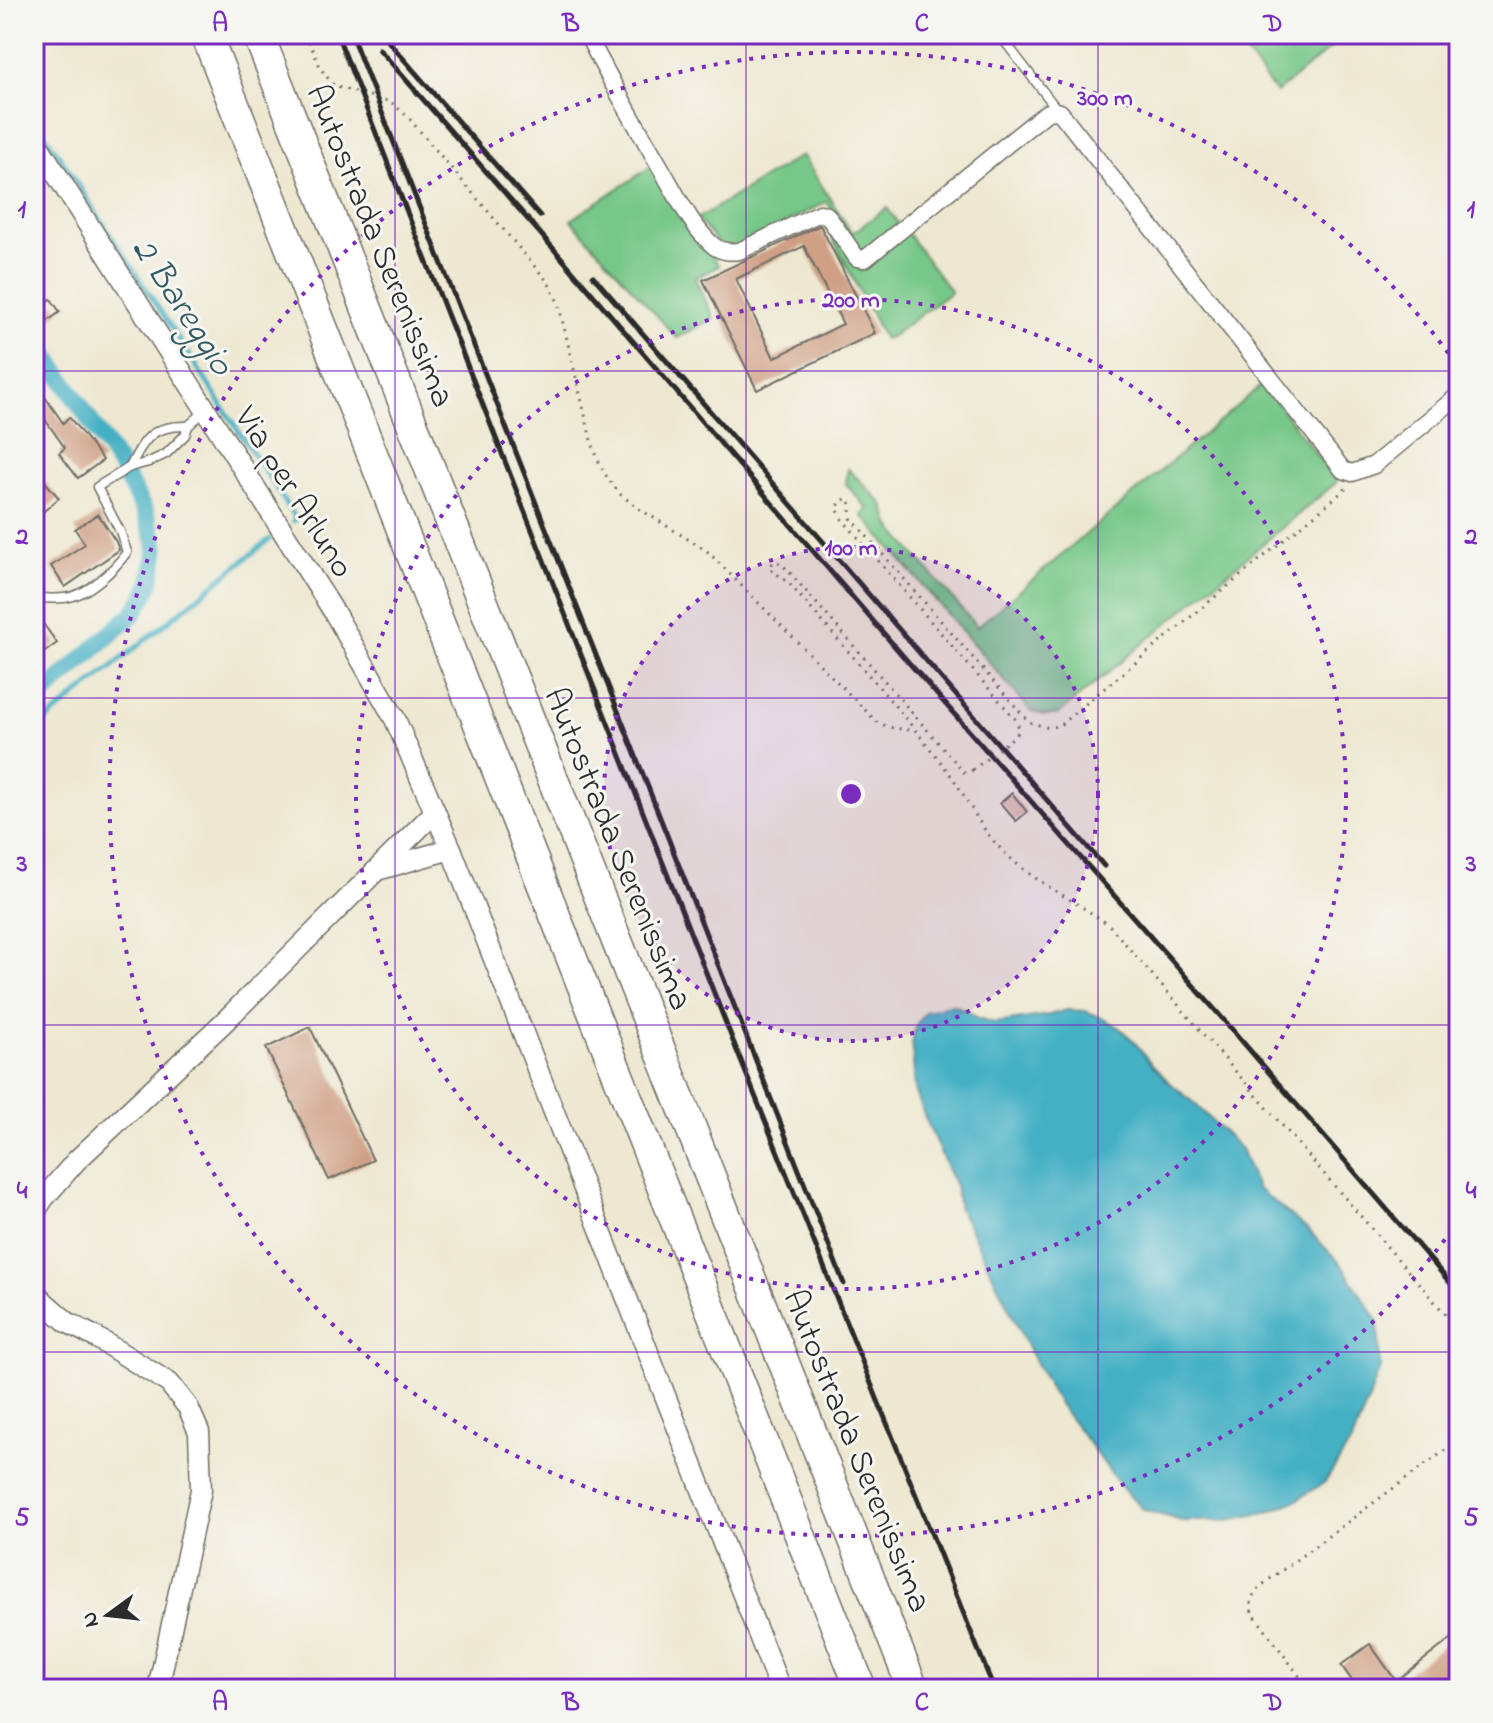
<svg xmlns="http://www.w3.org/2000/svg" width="1493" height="1723" viewBox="0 0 1493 1723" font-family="'Indie Flower',sans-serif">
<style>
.green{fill:#77c788;stroke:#51795a;stroke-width:2}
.water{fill:#45b0c4;stroke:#386e78;stroke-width:2}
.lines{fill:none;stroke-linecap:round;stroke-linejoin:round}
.stream{stroke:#45b0c4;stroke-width:5}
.canal{stroke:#45b0c4;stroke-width:18}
.building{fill:#cfa085;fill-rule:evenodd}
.service-casing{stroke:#6f6d65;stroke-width:11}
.minor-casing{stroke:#6f6d65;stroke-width:19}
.tertiary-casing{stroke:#6f6d65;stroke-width:23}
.motorway-casing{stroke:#6f6d65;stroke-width:33}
.path{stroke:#6f6d65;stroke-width:3;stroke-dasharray:2 6;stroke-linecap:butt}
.service{stroke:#fff;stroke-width:8}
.minor{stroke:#fff;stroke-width:16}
.tertiary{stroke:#fff;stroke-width:20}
.motorway{stroke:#fff;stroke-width:30}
.rail{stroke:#2b2b2b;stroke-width:5}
.path-bridge{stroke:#6f6d65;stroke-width:3;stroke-dasharray:2 6;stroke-linecap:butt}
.grid{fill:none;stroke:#7b2cbf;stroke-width:2;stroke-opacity:0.55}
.ring{fill:none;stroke:#7b2cbf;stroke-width:4;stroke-dasharray:4 8}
.labels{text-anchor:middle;stroke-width:6;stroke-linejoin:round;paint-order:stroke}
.street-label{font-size:34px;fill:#2b2b2b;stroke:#f6f6f2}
.water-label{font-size:36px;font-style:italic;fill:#345a61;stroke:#f6f6f2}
.centre{fill:#7b2cbf;stroke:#f6f6f2;stroke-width:4}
.ring-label{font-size:24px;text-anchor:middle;font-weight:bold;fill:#7b2cbf;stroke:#f6f6f2;stroke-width:6;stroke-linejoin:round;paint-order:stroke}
.neatline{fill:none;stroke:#7b2cbf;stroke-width:3}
.grid-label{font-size:26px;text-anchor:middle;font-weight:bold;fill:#7b2cbf}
</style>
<rect width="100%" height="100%" fill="#f6f6f2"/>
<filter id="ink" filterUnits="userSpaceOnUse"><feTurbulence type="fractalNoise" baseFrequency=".0125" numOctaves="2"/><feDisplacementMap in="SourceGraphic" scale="16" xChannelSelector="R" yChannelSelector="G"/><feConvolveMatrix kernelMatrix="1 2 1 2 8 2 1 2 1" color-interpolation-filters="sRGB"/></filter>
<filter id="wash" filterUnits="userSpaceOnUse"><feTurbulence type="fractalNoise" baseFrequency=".006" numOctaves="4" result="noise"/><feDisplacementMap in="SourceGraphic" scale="32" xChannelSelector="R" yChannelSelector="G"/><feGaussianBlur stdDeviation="1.8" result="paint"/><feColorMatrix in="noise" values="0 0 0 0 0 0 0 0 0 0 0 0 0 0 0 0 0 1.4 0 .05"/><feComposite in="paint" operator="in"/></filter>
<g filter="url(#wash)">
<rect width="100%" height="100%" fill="#eee8d1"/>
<!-- green -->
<g class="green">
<polygon points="1231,34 1348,34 1276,93"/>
<polygon points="802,155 852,233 887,208 900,226 866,252 859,251 826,202 737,248 720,245 697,219"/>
<polygon points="652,166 719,266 695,278 714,318 677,338 571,220"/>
<polygon points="822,218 827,220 861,271 907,233 951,292 892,336 884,339"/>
<polygon points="1263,384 1337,482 1057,715 1044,715 1031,711 862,515 868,509 846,484 848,469 883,504 891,527 977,627"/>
</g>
<!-- water -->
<polygon class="water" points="951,1004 966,1010 978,1018 995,1023 1049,1015 1067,1010 1086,1011 1116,1025 1133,1040 1149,1061 1168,1081 1196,1105 1241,1149 1257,1188 1308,1230 1341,1264 1378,1321 1380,1367 1369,1399 1352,1441 1325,1482 1297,1500 1268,1512 1223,1521 1182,1521 1144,1510 1124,1490 1057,1401 1032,1356 969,1226 959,1209 955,1186 924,1115 915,1089 912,1044 916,1025 925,1012"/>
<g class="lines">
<!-- stream -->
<g class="stream">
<polyline points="34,117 296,519 293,521"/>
<polyline points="34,730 270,539"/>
</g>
<!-- canal -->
<polyline class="canal" points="34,336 122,469 145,512 155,541 156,554 151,581 146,594 134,613 34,702"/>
</g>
<g id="blocks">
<!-- building -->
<g class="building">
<path d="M820 225 875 333 757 390 703 280ZM804 246 843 324 774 358 736 279Z"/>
<polygon points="51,299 60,312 46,322 37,309"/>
<polygon points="34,381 63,423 69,417 103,460 78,478 59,453 65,448 41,414 34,419"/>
<polygon points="34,469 59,498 44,511 34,498"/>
<polygon points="98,514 116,542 119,550 65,587 51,566 85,544 75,529"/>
<polygon points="34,611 57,643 34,660"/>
<polygon points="1012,793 1027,812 1016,821 1000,803"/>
<polygon points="310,1027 373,1160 329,1180 266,1048"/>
<polygon points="1459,1633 1459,1689 1358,1689 1341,1665 1370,1644 1396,1681"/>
</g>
</g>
</g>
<g filter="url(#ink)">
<use href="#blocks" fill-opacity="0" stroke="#6f6d65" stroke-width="2"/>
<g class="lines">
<!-- service casing -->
<g class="service-casing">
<g id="service">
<polyline points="999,34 1059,112"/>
<path d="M130 467C145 437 153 425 188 426"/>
<path d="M37 598C46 598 55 599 64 598 87 596 114 570 127 552L120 531 97 487 130 467 149 462 166 454 185 435 188 426 205 411"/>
</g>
</g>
<!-- minor casing -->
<g class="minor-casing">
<path id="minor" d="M587 34C610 81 636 125 662 170 677 196 692 228 715 247 723 252 730 252 739 251L820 213 827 215 857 258 865 259 1046 113 1052 111 1060 112 1343 470 1352 473 1374 465 1459 395"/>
</g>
<!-- tertiary casing -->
<g class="tertiary-casing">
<g id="tertiary">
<polyline points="34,139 334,612 395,719 451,849 780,1689"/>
<polyline points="381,869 451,849"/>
<polyline points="34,1213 43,1199 76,1161 223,1023 435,812"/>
<polyline points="34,1291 45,1303 67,1322 97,1338 169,1383 188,1407 199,1432 201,1490 158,1689"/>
</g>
</g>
<!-- motorway casing -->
<g class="motorway-casing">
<g id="motorway">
<polyline points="206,34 861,1689"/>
<polyline points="258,34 913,1689"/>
</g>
</g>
<!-- path -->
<g class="path">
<polyline points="306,34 321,69 334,86 391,102 407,116 548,282 558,302 591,440 600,465 608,479 621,495 638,508 707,551 877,722 888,727 914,731"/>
<polyline points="1017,734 1019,730 1017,721 842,519 837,508 841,501 846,499 849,500 851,504 851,518 1029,722 1049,728 1060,725 1348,487"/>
<path d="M973 770 964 772 791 574 781 563 773 562 770 569 788 582C841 644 896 704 946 769 966 794 977 825 1001 849 1032 882 1074 899 1110 926L1459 1330"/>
<path d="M1309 1689 1252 1612C1248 1597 1256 1591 1266 1582L1459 1440"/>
</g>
<!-- service -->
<use href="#service" class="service"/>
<!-- minor -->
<use href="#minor" class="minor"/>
<!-- tertiary -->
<use href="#tertiary" class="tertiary"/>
<!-- motorway -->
<use href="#motorway" class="motorway"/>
<!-- rail -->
<g class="rail">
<polyline points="337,34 727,1026 994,1689"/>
<polyline points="351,34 844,1284"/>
<polyline points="388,41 540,216"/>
<polyline points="379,49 559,255 903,656 1216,1011 1459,1293"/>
<polyline points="593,276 1104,866"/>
</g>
<!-- path-bridge -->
<polyline class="path-bridge" points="973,770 1017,734"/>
</g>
</g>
<!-- grid -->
<path class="grid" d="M395 34V1689M746 34V1689M1098 34V1689M34 371H1459M34 698H1459M34 1025H1459M34 1352H1459"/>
<!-- distance rings -->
<circle cx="851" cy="794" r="247" fill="#7b2cbf" fill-opacity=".12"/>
<g class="ring">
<circle cx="851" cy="794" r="247"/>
<circle cx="851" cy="794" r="495"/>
<path d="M1459 1220A742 742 0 1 1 1459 368"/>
</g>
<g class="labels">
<!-- street labels -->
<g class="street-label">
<text transform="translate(382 245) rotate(68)" y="12">Autostrada Serenissima</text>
<text transform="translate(296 491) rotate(58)" y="12">Via per Arluno</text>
<text transform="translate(620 848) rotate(68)" y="12">Autostrada Serenissima</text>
<text transform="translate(859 1450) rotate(68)" y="12">Autostrada Serenissima</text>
</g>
<!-- water labels -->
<g class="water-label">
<text transform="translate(185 305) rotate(57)" y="13">2 Bareggio</text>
</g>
</g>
<circle cx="851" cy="794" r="12" class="centre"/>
<g class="ring-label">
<text x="1105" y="105">300 m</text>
<text x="851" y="307">200 m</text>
<text x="851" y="555">100 m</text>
</g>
<!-- margin -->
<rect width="1493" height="1723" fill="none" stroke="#f6f6f2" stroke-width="88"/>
<!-- north arrow -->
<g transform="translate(108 1615) rotate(255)" stroke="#f6f6f2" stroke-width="6" paint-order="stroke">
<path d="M0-6L14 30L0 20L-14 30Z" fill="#2b2b2b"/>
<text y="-12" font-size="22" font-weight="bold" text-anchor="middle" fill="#2b2b2b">N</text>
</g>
<rect x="44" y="44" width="1405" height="1635" class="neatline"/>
<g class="grid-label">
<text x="220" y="31">A</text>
<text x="571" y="31">B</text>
<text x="922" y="31">C</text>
<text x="1273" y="31">D</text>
<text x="22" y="217">1</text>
<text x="1471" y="217">1</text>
<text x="22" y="544">2</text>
<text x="1471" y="544">2</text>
<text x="22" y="871">3</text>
<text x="1471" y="871">3</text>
<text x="22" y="1198">4</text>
<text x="1471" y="1198">4</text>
<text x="22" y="1525">5</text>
<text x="1471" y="1525">5</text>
<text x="220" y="1710">A</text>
<text x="571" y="1710">B</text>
<text x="922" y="1710">C</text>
<text x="1273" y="1710">D</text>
</g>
</svg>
